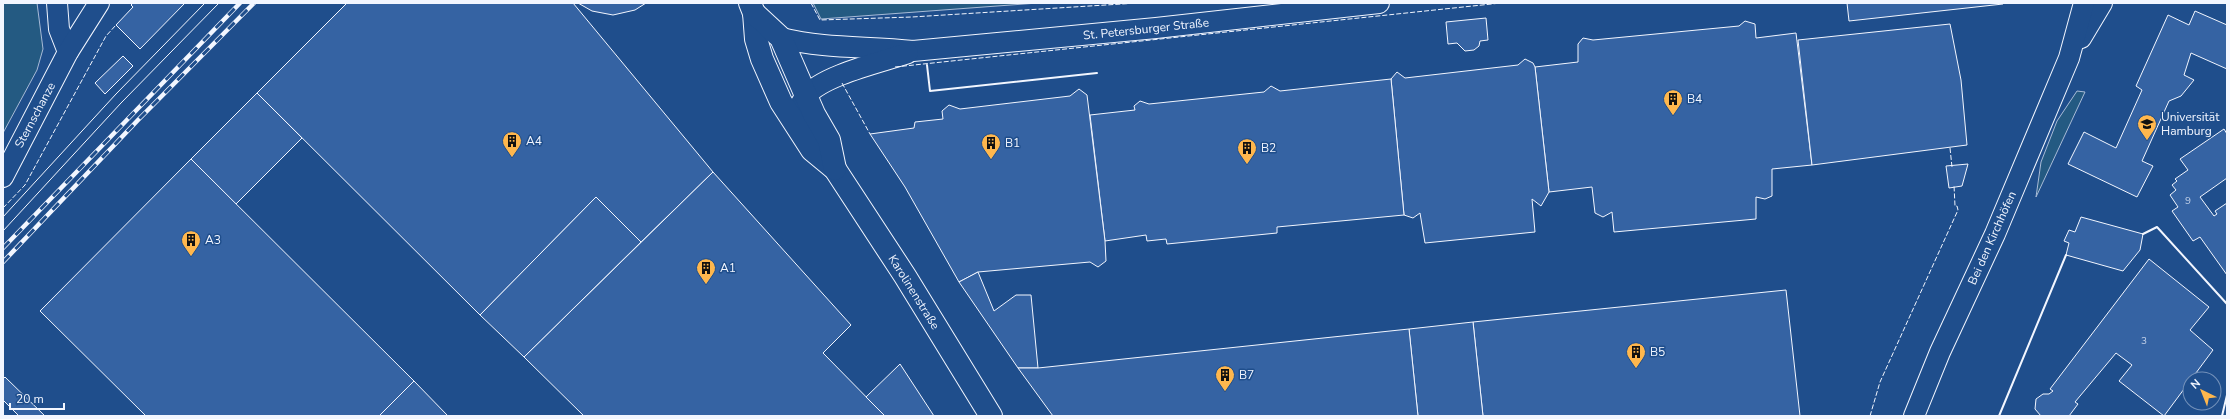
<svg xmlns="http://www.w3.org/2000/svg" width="2230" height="419" viewBox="0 0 2230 419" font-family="'Nunito Sans',sans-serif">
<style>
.green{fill:#245a82;stroke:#a8bbd7}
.building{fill:#3563a3;stroke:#f2f6ff}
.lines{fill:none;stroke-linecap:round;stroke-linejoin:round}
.minor-casing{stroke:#f2f6ff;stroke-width:22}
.major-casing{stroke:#f2f6ff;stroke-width:24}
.minor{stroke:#1f4e8c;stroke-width:20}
.major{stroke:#1f4e8c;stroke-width:22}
.tram{stroke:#f2f6ff;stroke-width:1}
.rail-casing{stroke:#f2f6ff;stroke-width:4.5}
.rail{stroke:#1f4e8c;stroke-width:3;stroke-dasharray:9;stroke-linecap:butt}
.fence{stroke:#f2f6ff;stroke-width:1;stroke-dasharray:5 2;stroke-linecap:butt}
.wall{stroke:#f2f6ff;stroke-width:2}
.labels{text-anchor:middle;stroke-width:3;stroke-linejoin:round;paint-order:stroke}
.number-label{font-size:10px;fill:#c3d1e8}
.street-label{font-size:12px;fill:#f2f6ff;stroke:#1f4e8c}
.poi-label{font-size:12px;fill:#f2f6ff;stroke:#1f4e8c;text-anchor:start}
</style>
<rect width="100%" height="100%" fill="#1f4e8c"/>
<!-- green -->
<g class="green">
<polygon points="3,3 37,3 43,49 37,70 3,133"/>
<polygon points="813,3 1038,3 821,19"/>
<polygon points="2077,91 2085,92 2036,197 2041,162 2057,121"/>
</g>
<!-- building -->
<g class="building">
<polygon points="133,3 185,3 140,49 116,25 133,7 131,5"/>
<polygon points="347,3 573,3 713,172 641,242 596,197 480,315 257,93"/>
<polygon points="578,3 646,3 635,10 613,15 592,11"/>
<polygon points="1847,3 2003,3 2003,4 1849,21"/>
<polygon points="2195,11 2227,25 2227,69 2191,53 2184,75 2194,80 2181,96 2169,101 2142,161 2153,166 2137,197 2068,164 2084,132 2116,148 2142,90 2136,86 2168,15 2189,25"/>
<polygon points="1486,18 1488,40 1480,41 1479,46 1474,50 1465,51 1457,43 1448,44 1446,22"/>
<polygon points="1745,21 1755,24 1756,38 1796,33 1812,165 1772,169 1772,196 1765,199 1756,197 1756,219 1614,232 1612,212 1603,217 1595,213 1592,187 1549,192 1535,67 1578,62 1578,44 1583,38 1593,40 1739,26"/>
<polygon points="1950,24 1961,80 1967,145 1812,165 1798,40"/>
<polygon points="123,56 133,66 105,94 95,83"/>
<polygon points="1525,59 1533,63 1535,67 1549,192 1541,206 1532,199 1535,232 1425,243 1420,213 1413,218 1404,215 1391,79 1397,72 1405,78 1518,65"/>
<polygon points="1391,79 1404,215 1277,227 1277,233 1167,244 1166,239 1147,241 1146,235 1105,241 1090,115 1135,110 1134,106 1140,101 1149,104 1264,92 1271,86 1280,91"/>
<polygon points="1079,89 1087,95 1105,241 1106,261 1098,267 1090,262 978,272 959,282 905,187 870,134 914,128 915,122 943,119 942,111 949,105 960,109 1070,96"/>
<polygon points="257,93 302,138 236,204 191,159"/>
<polygon points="2224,129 2227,134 2227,178 2200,197 2214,216 2217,214 2215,211 2227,203 2227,275 2200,237 2193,241 2172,211 2178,207 2170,195 2176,190 2172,185 2177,181 2175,179 2188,170 2180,159"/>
<polygon points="191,159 414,381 379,416 146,416 40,311"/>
<polygon points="1968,164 1962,186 1949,188 1946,166"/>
<polygon points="713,172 851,325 823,353 885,416 584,416 524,357"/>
<polygon points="596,197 641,242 524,357 480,315"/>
<polygon points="2081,217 2143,234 2140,250 2123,271 2066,255 2069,243 2064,241 2069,230 2075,232"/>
<polygon points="2149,259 2209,307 2190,330 2213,350 2164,416 2119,381 2132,365 2116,353 2075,402 2078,404 2069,416 2041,416 2035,409 2036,399 2043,394 2049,394 2053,391 2050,389"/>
<polygon points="978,272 994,311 1016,295 1031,295 1038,368 1018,368 959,282"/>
<polygon points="1786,290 1800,416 1483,416 1473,322"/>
<polygon points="1473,322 1483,416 1418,416 1409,329"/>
<polygon points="1409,329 1418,416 1053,416 1018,368 1038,368"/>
<polygon points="900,364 934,416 885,416 866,397"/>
<polygon points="5,377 45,416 19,416 3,400 3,379"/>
<polygon points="414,381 448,416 379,416"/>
</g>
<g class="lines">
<!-- minor casing -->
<g class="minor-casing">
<g id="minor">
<polyline points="57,3 59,29 68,52"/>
<path d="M781 38C826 49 867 46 913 51L1156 28 1379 3"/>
<polyline points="2081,38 2102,3"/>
<path d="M793 120C796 112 800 103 806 96 823 75 882 62 908 53"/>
<polyline points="3,177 68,52 99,3"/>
<polyline points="1914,416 1940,352 1995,234 2069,58 2084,3"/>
</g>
</g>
<!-- major casing -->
<g class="major-casing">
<g id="major">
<polyline points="750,3 754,13 756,39 762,59 781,102 812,150 835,169 905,276 991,416"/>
<polyline points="754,13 781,38 814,114 829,140 835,169"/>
</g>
</g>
<!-- minor -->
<use href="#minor" class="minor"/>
<!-- major -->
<use href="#major" class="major"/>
<!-- tram -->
<g class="tram">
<polyline points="3,217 116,94 205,3"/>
<polyline points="3,231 121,103 219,3"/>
</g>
<!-- rail casing -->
<g class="rail-casing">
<g id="rail">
<polyline points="3,248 240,3"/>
<polyline points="3,262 138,120 254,3"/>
</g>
</g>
<!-- rail -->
<use href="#rail" class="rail"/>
<!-- fence -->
<g class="fence">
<polyline points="811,3 820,20 912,17 1138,3"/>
<polyline points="895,67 1501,3"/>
<polyline points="842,83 870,134"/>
<polyline points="1950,148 1952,167"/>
<polyline points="3,208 25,185 106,36 116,25"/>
<polyline points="1870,416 1880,382 1958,210 1957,206 1955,206 1954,185"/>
</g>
<!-- wall -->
<g class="wall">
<polyline points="927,65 930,91 1097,73"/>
<polyline points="2143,234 2157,227 2227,304"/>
<polyline points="1999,416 2066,255"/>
<polyline points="2222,416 2227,395"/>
</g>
</g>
<!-- icons -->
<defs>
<g id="building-pin" transform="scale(1)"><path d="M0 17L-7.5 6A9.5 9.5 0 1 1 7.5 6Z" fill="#ffb74d" stroke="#1f4e8c"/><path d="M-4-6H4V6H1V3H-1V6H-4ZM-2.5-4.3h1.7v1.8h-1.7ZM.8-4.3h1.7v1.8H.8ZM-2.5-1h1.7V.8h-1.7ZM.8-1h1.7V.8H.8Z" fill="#111"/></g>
<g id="university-pin" transform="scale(1)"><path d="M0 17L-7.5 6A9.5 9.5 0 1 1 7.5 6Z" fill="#ffb74d" stroke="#1f4e8c"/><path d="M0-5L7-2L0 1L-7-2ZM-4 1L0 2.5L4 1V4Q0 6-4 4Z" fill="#111"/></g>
</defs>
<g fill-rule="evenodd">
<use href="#building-pin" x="1673" y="99"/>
<use href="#university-pin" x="2147" y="124"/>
<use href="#building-pin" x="512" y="141"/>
<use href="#building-pin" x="991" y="143"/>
<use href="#building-pin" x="1247" y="148"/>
<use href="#building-pin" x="191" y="240"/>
<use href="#building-pin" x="706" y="268"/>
<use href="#building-pin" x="1636" y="352"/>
<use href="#building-pin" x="1225" y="375"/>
</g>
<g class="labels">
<!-- number labels -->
<g class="number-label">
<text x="2188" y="204">9</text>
<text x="2144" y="344">3</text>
</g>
<!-- street labels -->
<g class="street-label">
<text transform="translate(1146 29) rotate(-6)" y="4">St. Petersburger Straße</text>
<text transform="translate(35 115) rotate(-62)" y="4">Sternschanze</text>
<text transform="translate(1992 238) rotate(-66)" y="4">Bei den Kirchhöfen</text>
<text transform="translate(914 292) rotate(58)" y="4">Karolinenstraße</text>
</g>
<!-- poi labels -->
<g class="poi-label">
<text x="1687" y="103">B4</text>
<text x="2161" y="121">Universität<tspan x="2161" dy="14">Hamburg</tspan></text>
<text x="526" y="145">A4</text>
<text x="1005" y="147">B1</text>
<text x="1261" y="152">B2</text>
<text x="205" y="244">A3</text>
<text x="720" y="272">A1</text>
<text x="1650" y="356">B5</text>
<text x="1239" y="379">B7</text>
</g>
</g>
<!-- border -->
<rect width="2230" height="419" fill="none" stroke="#f2f6ff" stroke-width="8"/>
<!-- north arrow -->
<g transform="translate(2202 391) rotate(317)"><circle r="19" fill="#1f4e8c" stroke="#7391ba"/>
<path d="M0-3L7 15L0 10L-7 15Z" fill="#ffb74d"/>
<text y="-6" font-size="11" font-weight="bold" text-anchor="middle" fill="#f2f6ff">N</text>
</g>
<!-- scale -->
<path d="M10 403v6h54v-6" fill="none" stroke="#f2f6ff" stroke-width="2"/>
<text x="16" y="403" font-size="12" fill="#f2f6ff" stroke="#1f4e8c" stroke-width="3" paint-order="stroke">20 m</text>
</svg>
